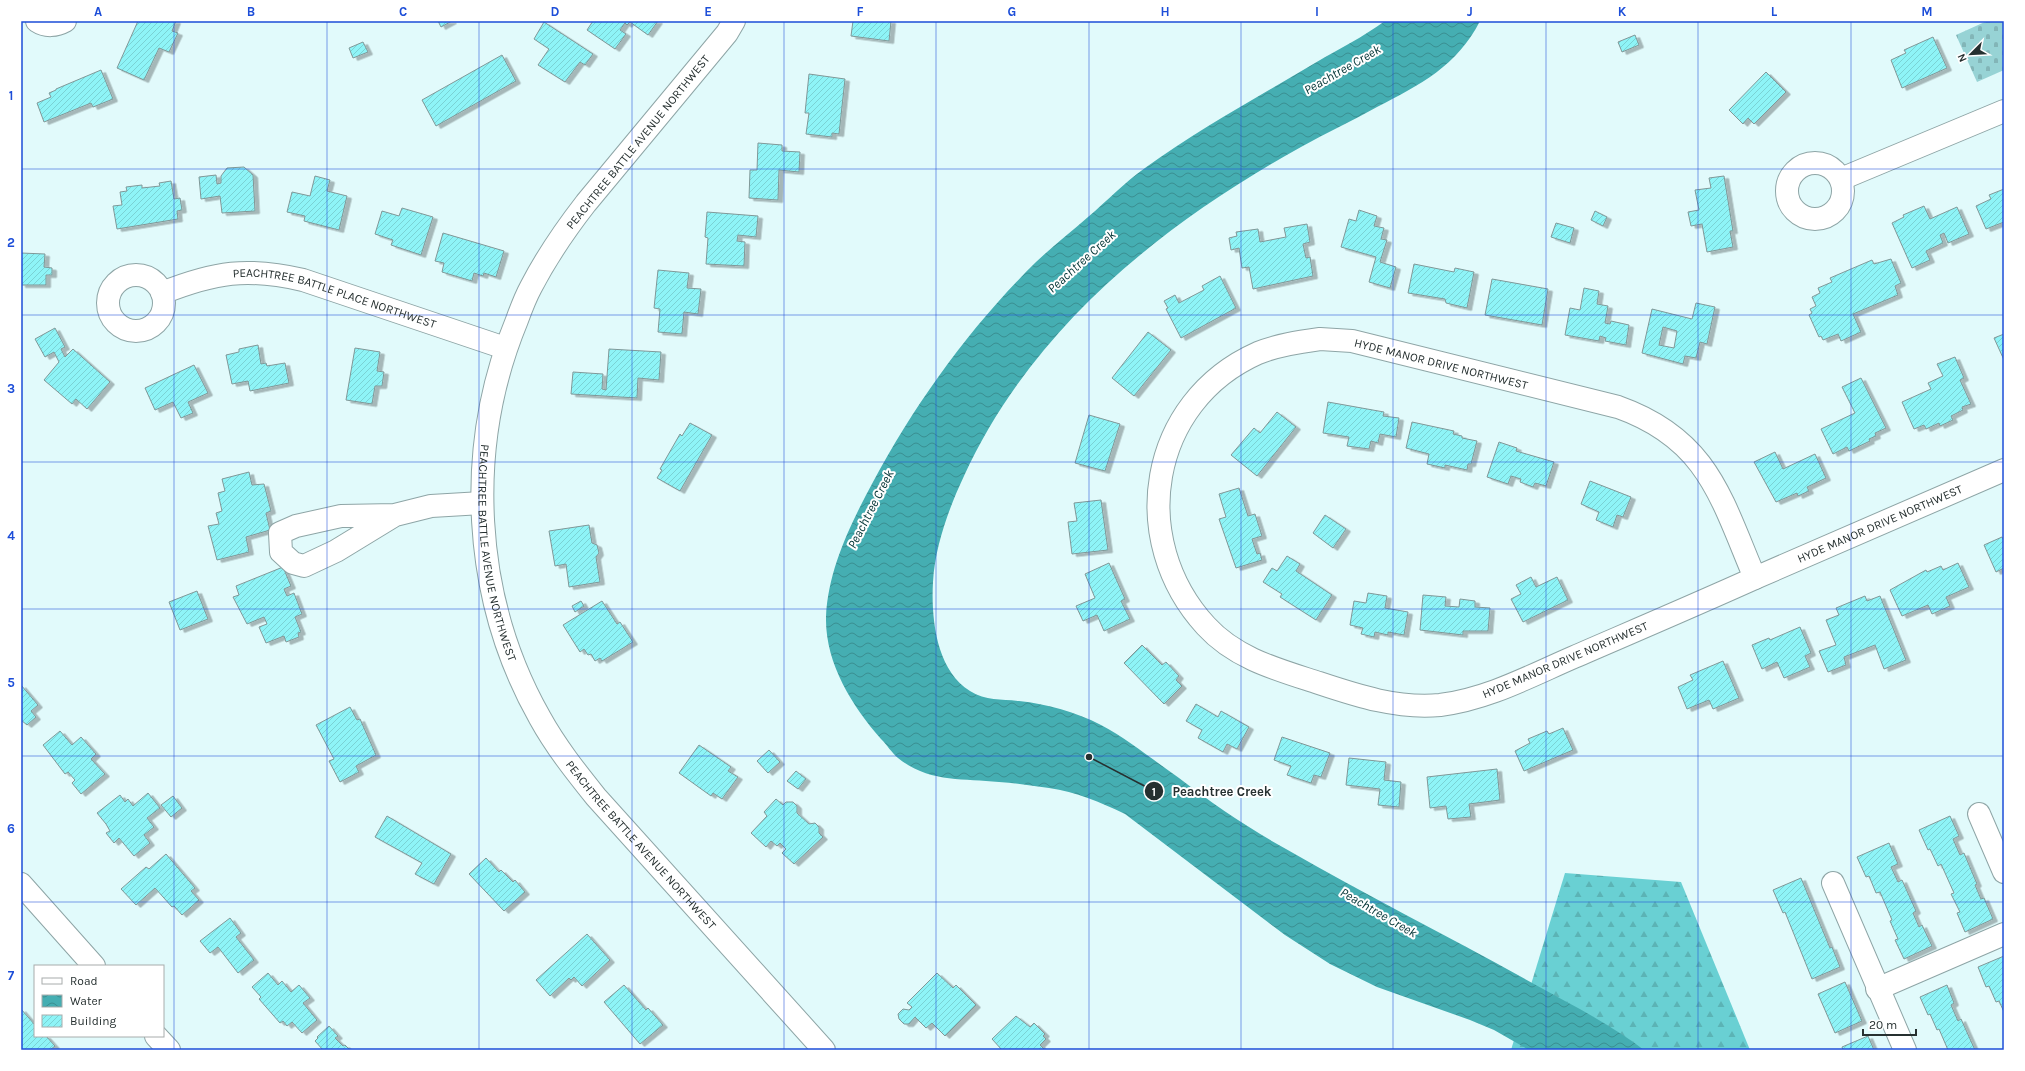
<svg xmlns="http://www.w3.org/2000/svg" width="2025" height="1071" viewBox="0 0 2025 1071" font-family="Karla,sans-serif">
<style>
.forest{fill:url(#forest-firs)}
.cemetery{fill:url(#cemetery-stones)}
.water{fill:url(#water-waves)}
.building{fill:url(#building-hatch);stroke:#809797;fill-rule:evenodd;filter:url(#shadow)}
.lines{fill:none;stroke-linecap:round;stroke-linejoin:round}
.minor-casing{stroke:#8ea5a6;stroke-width:24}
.minor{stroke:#fff;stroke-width:22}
.grid{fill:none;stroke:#1d4ed8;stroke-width:1;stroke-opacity:0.55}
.labels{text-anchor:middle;stroke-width:4;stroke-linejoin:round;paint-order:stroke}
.street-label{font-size:12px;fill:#263030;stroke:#fff}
.water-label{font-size:13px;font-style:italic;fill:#003334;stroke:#fff}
.leader{fill:none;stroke:#263030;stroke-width:1.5}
.callout-dot{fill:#263030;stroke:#fff;stroke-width:1.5}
.mark-label{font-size:12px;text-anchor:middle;font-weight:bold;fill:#fff}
.callout-label{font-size:13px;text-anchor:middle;font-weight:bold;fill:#263030;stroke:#fff;stroke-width:4;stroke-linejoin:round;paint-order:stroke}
.neatline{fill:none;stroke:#1d4ed8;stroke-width:1.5}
.grid-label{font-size:13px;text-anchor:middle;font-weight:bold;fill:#1d4ed8}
</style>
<defs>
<pattern id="forest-firs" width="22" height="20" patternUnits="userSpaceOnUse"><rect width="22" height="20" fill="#69d0d3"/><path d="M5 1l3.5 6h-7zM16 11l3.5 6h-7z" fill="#5bb3b5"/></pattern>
<pattern id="cemetery-stones" width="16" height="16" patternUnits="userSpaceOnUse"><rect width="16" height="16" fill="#97d3d5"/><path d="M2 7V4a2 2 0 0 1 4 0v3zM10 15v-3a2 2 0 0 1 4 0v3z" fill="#82b5b7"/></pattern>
<pattern id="water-waves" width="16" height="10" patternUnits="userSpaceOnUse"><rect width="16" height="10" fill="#45aeb2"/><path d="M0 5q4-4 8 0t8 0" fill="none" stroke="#398e91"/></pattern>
<pattern id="building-hatch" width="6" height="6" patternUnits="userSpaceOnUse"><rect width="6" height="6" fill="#8ef4f7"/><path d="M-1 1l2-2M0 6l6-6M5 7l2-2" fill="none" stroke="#7ad2d4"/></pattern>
<filter id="shadow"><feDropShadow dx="4.5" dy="2.5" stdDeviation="0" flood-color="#0004"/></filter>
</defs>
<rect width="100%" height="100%" fill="#e1fafb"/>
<!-- forest -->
<polygon class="forest" points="1565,873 1681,882 1750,1050 1511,1050"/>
<!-- cemetery -->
<polygon class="cemetery" points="1987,21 2004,21 2004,70 1977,82 1956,35"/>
<!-- water -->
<path class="water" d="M1385 21H1480C1457 66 1420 85 1377 107 1352 121 1326 133 1301 147 1162 224 1031 329 964 476 949 508 935 546 933 582 931 618 936 670 970 691 986 701 1002 699 1019 701 1047 704 1076 712 1101 725 1129 740 1153 760 1179 778 1213 804 1248 828 1286 849 1367 896 1452 938 1534 984 1572 1005 1610 1024 1644 1050H1529L1494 1030 1470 1020 1377 987 1330 964 1285 935 1125 814C1100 802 1076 792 1049 788 1032 786 1016 783 999 782 962 778 929 783 898 758 892 753 887 745 881 739 852 706 825 663 826 617 828 569 851 523 873 482 916 402 971 326 1036 262 1053 246 1071 232 1088 217 1107 201 1125 182 1145 168 1199 129 1258 97 1315 63 1339 49 1363 37 1385 21Z"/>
<!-- building -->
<g class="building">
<polygon points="138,21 176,21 172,31 178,33 169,52 159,48 144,80 117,68"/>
<polygon points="438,21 452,21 441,27"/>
<polygon points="593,21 658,21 648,35 630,22 627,25 625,23 620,30 626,34 615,49 587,30"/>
<polygon points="853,21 891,21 889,41 851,36"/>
<polygon points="544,22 593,54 585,65 580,62 565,82 538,65 549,49 534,39"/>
<polygon points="1635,35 1639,45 1622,52 1618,42"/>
<polygon points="1933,37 1947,68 1902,88 1891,60 1906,53 1904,50"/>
<polygon points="363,42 368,52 353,58 349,48"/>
<polygon points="502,55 516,81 436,126 422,100"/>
<polygon points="101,70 113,99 93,107 91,103 44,122 37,103 51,97 49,93 56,90 56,89"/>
<polygon points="1766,72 1786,92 1754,124 1748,118 1743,124 1729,110"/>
<polygon points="809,74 845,79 839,134 832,133 832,137 806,134 809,113 805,113"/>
<polygon points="758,143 782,145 782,151 800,152 799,172 779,170 778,200 749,198 750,170 757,170"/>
<polygon points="244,167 253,175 255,211 222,213 220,196 201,199 199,177 216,175 217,184 221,183 221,176 227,168"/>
<polygon points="315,176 330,180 327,191 347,196 339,230 304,221 305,216 287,212 292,192 310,196"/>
<polygon points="1724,176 1733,231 1730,231 1733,247 1707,252 1702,224 1691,226 1688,212 1699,210 1695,190 1711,188 1709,178"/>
<polygon points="171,181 174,199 180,198 182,210 177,211 178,219 117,229 113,206 122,205 120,192 127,191 126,187 142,185 142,188 160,186 159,183"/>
<polygon points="2004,189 2004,222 1986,229 1976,206 1991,199 1989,195"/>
<polygon points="1924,206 1930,219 1957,207 1969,234 1948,243 1944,233 1940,235 1943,243 1926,251 1930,260 1912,268 1892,223 1904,217 1903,215"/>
<polygon points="402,208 433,217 421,255 391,245 393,240 375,234 382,211 399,216"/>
<polygon points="1359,210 1377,216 1374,226 1384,228 1381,239 1387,240 1380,262 1396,267 1390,288 1369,282 1376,257 1341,247 1349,219 1356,221"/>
<polygon points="1595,211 1607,217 1603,226 1591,220"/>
<polygon points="707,212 758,216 756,237 738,235 737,241 745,242 744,266 706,264 708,238 705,237"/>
<polygon points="1556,223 1574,228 1570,243 1551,237"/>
<polygon points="1307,224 1310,242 1303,244 1306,258 1310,257 1313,276 1253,289 1249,267 1242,268 1239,248 1231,250 1229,238 1237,236 1236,232 1258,229 1260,242 1286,237 1284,228"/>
<polygon points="443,233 504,251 496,277 484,273 483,276 474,273 472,281 442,272 444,263 435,261"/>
<polygon points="21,253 45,254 44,267 52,268 52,275 46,275 46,285 21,285"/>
<polygon points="1891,259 1901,283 1895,286 1898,295 1853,314 1861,332 1841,341 1838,334 1823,340 1821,336 1819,337 1809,315 1812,313 1810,309 1816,306 1812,297 1820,293 1818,288 1832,282 1830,278 1872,260 1874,264"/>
<polygon points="1414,264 1454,272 1455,268 1474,272 1467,308 1446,303 1445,299 1408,293"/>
<polygon points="658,270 689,273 687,288 701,289 698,314 684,312 682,334 658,332 660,309 654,308"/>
<polygon points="1220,276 1236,308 1181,338 1166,309 1168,308 1164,301 1175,295 1179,303 1204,290 1202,286"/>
<polygon points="1492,279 1548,289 1542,325 1485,315"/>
<polygon points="1584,288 1599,291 1597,304 1608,306 1605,323 1610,324 1611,321 1629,325 1626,345 1605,341 1606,338 1600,336 1599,341 1565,335 1570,308 1580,310"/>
<path d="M1696 303 1715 307 1707 344 1700 342 1696 358 1685 356 1683 364 1642 353 1652 309 1692 319ZM1663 327 1677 331 1674 348 1659 345Z"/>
<polygon points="55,328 65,347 61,349 65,357 73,349 110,382 87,409 76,399 72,404 44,380 59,362 54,352 45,357 35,339"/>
<polygon points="1148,332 1171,350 1134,396 1112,378"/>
<polygon points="2004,334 2004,360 1994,338"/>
<polygon points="258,345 261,364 266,363 267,366 285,363 289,383 250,391 248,381 232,384 226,355 239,352 239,349"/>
<polygon points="355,348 380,352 377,371 384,372 382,386 375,386 372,404 346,400"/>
<polygon points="609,349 661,352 659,380 638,378 637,398 571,394 573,372 603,374 602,389 606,390"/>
<polygon points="1955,357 1964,378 1960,380 1971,404 1962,407 1963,410 1951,416 1953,420 1940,426 1939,423 1926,429 1924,425 1914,429 1902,402 1931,389 1928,383 1943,376 1937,364"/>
<polygon points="194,365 208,393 188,402 193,413 181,418 173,402 155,410 145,388"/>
<polygon points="1861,378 1886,428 1875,433 1876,436 1869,439 1870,441 1849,451 1847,447 1833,454 1821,429 1855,413 1842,387"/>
<polygon points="1328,402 1384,412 1383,416 1399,418 1396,437 1380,434 1378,443 1371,441 1369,449 1347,446 1349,437 1323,433"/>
<polygon points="1277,412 1296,427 1257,476 1231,455 1254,428 1260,433"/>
<polygon points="1089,415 1120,424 1105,471 1075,463"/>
<polygon points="1412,422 1454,431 1453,434 1462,436 1462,438 1477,441 1471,464 1468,464 1467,470 1445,465 1445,468 1427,464 1429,454 1406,448"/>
<polygon points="690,423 712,435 680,491 657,478 662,470 660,469 680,434 682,436"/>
<polygon points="1499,442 1517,448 1516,451 1554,462 1546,486 1535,483 1533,487 1520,482 1521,479 1511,476 1508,484 1487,477"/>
<polygon points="1775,452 1783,469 1815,454 1826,478 1807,487 1809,491 1798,496 1797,493 1776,502 1754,462"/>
<polygon points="249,472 252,485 264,484 271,511 266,513 270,530 246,537 249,552 217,560 208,526 219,524 216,513 222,511 218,493 225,491 222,479"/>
<polygon points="1590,481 1631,497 1623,517 1617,515 1613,527 1596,520 1599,512 1581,504"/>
<polygon points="1239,488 1248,516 1255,514 1262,536 1252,539 1257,554 1260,553 1262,560 1236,568 1219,519 1226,517 1219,494"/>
<polygon points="1101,500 1108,550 1072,554 1068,522 1077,521 1074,503"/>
<polygon points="1325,515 1346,529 1333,548 1313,533"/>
<polygon points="589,525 592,543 597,545 599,553 596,557 600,582 569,587 566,564 555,566 549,531"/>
<polygon points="2002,537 2004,541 2004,568 1996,572 1984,545"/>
<polygon points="1287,556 1300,564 1296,571 1332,595 1316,620 1280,597 1282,594 1263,582 1272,568 1277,571"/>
<polygon points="1109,563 1125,599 1121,601 1130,619 1104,631 1097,615 1083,621 1076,606 1095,598 1085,574"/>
<polygon points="1958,563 1969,587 1946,597 1950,606 1932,614 1928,605 1902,616 1890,590 1926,570 1927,572 1941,566 1943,570"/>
<polygon points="283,567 291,586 284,589 287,596 294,593 302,614 295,617 301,632 298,633 299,637 286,642 284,636 266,643 259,627 267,624 264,617 247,624 233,597 239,595 236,586"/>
<polygon points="1531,577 1536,587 1557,577 1568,600 1523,622 1511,599 1521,594 1516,585"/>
<polygon points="197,591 208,619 180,630 169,602"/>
<polygon points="1368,593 1387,596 1385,608 1408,612 1404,635 1388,632 1388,635 1375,632 1374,637 1361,634 1363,628 1350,625 1354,601 1366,603"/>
<polygon points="1423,595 1446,597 1445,606 1459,607 1460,599 1475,601 1475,607 1490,608 1488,631 1463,631 1463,635 1420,630"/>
<polygon points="1865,596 1867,601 1880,596 1906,660 1884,669 1875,645 1844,657 1846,665 1828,672 1819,651 1836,645 1826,620 1839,615 1836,608"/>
<polygon points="581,601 584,606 575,612 572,606"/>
<polygon points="602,601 617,624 620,622 633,642 602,661 600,658 595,661 591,654 588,655 584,649 580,652 563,625"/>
<polygon points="1800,627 1811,653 1805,656 1810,667 1784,678 1777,662 1762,669 1752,645 1769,638 1770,640"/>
<polygon points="1142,645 1162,665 1166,662 1179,676 1176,680 1182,686 1164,704 1124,663"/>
<polygon points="1723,661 1739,698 1713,709 1709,700 1687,709 1678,687 1693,680 1690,675"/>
<polygon points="21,685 38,705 31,711 36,717 27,725 21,720"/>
<polygon points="1196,704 1218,717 1221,711 1249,727 1237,749 1227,744 1223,752 1198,738 1202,730 1186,721"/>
<polygon points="350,707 357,720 360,719 376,755 356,766 359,772 340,782 329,761 334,759 316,725"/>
<polygon points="1563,728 1573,750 1524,771 1515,751 1530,743 1528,739 1547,731 1549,734"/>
<polygon points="60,731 72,745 81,737 96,754 91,759 105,774 81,794 72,783 75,780 68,772 65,774 43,745"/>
<polygon points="1282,737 1330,753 1321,777 1314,775 1311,783 1287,775 1291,766 1274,760"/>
<polygon points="699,745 731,767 728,771 738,777 722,799 713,793 711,796 679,773"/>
<polygon points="769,750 780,762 768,773 757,761"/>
<polygon points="1349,758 1386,762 1384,780 1401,782 1399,807 1378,805 1380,789 1346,785"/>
<polygon points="1497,769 1500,800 1469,804 1471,817 1448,819 1446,806 1430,808 1427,777"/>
<polygon points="796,771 806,779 798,789 787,781"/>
<polygon points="148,793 160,808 147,818 154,827 144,835 150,843 134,856 119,838 114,843 106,833 110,831 106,824 97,813 120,795 125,802 128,799 133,806"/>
<polygon points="173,796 182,808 171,817 161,805"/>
<polygon points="776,799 783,805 786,802 793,802 797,806 797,813 809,824 815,823 819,827 819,833 823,837 794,864 782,853 786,849 780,843 777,846 771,841 766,847 751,833 767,816 764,812"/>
<polygon points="387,816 451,854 434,884 415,874 422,863 375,837"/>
<polygon points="1950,816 1959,836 1953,839 1960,855 1964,853 1977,884 1975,885 1981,899 1984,898 1993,919 1965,932 1957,913 1960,912 1951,894 1954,893 1941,864 1938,866 1930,849 1928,850 1919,830"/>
<polygon points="1889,843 1898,864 1891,867 1898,882 1902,880 1916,911 1913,913 1919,927 1922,925 1932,946 1904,959 1895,940 1898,939 1890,921 1892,920 1880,892 1876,893 1869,876 1866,877 1857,857"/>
<polygon points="166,854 195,888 191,891 199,900 182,915 174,906 172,907 155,888 136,905 121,889 146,867 149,869"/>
<polygon points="486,858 499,872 501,870 513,882 515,880 525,892 504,911 469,874"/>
<polygon points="1801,878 1830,948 1832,947 1840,967 1812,979 1785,912 1783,913 1773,890"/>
<polygon points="230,918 241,933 236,937 254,960 238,973 218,947 210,953 200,941"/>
<polygon points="587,934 610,960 582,986 574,977 571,980 569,978 550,996 536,980"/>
<polygon points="2004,956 2004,1012 1999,1001 1996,1002 1989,986 1986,987 1978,967"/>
<polygon points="268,973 278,985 282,981 291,992 299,985 310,998 303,1003 317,1020 302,1033 292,1022 287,1026 283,1021 280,1023 259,999 261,997 252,987"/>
<polygon points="937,973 953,988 956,985 976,1005 945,1036 932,1023 926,1028 915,1017 909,1024 904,1024 899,1019 898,1014 903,1009 909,1010 912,1007 907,1003"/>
<polygon points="1845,982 1862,1021 1835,1033 1818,994"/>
<polygon points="624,985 646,1010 648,1008 663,1025 640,1044 604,1002"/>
<polygon points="1947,985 1954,1003 1951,1005 1958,1021 1961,1019 1975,1050 1948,1050 1939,1029 1937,1030 1930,1014 1928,1015 1920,997"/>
<polygon points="21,1009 35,1025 35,1036 46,1036 55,1046 50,1050 21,1050"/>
<polygon points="1016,1016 1030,1027 1034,1023 1045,1034 1043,1036 1046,1039 1040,1045 1045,1050 1002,1050 992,1039"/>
<polygon points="329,1026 338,1036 335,1038 343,1046 345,1045 350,1050 323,1050 315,1041 318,1038 317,1037"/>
<polygon points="1868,1036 1874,1050 1843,1050 1842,1047"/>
</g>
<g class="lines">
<!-- minor casing -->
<g class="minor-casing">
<g id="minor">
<path d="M37 21C46 27 56 26 65 21"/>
<path id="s1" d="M734 21 727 33 586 203C565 230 546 258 531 287 525 298 521 309 517 320 464 448 472 598 540 718 556 747 576 772 596 797L824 1050"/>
<circle cx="1815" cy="191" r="28"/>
<polyline points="1841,179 2004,111"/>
<circle cx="136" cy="303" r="28"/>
<path id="s2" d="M162 293C215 272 247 267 303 280L505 348"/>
<path d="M1320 339 1352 341 1618 407C1708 439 1721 498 1755 578 1695 605 1634 631 1574 657 1530 676 1488 699 1440 705 1398 709 1358 696 1319 683 1279 670 1236 659 1206 626 1127 540 1148 402 1258 353 1278 345 1299 342 1320 339Z"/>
<polyline points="395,515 341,516 296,526 280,533 281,552 293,563 304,566 336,551 395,515 431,506 482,503"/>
<path id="s3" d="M1755 578 2004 470"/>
<polyline points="1979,814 2004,872"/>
<polyline points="1833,883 1905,1050"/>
<polyline points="21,884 94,966"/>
<polyline points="1877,989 2004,934"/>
<polyline points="156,1036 169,1050"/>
</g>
</g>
<!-- minor -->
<use href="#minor" class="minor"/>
</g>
<!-- grid -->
<path class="grid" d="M174 21V1050M327 21V1050M479 21V1050M632 21V1050M784 21V1050M936 21V1050M1089 21V1050M1241 21V1050M1393 21V1050M1546 21V1050M1698 21V1050M1851 21V1050M21 169H2004M21 315H2004M21 462H2004M21 609H2004M21 756H2004M21 902H2004"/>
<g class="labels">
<!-- street labels -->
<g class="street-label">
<text transform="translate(638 142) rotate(-51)" y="4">PEACHTREE BATTLE AVENUE NORTHWEST</text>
<text dy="4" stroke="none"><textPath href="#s2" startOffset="179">PEACHTREE BATTLE PLACE NORTHWEST</textPath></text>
<text transform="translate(1441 364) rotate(14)" y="4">HYDE MANOR DRIVE NORTHWEST</text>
<text dy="4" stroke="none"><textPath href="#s3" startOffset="136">HYDE MANOR DRIVE NORTHWEST</textPath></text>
<text dy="4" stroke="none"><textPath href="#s1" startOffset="610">PEACHTREE BATTLE AVENUE NORTHWEST</textPath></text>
<text transform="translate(1565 660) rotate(-23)" y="4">HYDE MANOR DRIVE NORTHWEST</text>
<text dy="4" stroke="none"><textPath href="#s1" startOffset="946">PEACHTREE BATTLE AVENUE NORTHWEST</textPath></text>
</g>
<!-- water labels -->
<g class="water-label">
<text transform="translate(1342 69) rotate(-30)" y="5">Peachtree Creek</text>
<text transform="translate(1081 261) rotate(-42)" y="5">Peachtree Creek</text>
<text transform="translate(870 509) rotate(-63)" y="5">Peachtree Creek</text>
<text transform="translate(1379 912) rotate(30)" y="5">Peachtree Creek</text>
</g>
</g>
<!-- callouts -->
<path class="leader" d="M1089 757L1154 791"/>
<g class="callout-dot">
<circle cx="1089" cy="757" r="4"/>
<circle cx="1154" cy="791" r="10"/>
</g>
<g class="mark-label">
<text x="1154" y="796">1</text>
</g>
<g class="callout-label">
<text x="1222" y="796">Peachtree Creek</text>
</g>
<!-- border -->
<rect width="2025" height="1071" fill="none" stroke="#ffffff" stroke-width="44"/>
<!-- legend -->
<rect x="34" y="965" width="130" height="72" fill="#ffffff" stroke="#a8acac"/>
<rect x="42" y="978" width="20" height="6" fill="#ffffff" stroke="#a8acac"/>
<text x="70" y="985" font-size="12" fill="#263030">Road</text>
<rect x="42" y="995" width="20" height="12" fill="url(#water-waves)" stroke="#a8acac"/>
<text x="70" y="1005" font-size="12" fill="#263030">Water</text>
<rect x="42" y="1015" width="20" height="12" fill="url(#building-hatch)" stroke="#a8acac"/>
<text x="70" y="1025" font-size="12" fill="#263030">Building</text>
<!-- north arrow -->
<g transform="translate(1971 54) rotate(246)" stroke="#ffffff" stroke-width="3" paint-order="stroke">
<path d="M0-3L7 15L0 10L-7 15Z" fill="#263030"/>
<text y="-6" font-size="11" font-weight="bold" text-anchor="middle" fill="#263030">N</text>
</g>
<!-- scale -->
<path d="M1863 1029v6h53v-6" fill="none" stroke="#263030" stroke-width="2"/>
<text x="1869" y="1029" font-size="12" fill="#263030" stroke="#ffffff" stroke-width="3" paint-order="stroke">20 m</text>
<rect x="22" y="22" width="1981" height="1027" class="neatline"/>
<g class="grid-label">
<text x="98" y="16">A</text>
<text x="251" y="16">B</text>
<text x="403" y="16">C</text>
<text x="555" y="16">D</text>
<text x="708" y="16">E</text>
<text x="860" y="16">F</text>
<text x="1012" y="16">G</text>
<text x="1165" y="16">H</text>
<text x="1317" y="16">I</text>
<text x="1470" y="16">J</text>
<text x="1622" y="16">K</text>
<text x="1774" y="16">L</text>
<text x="1927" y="16">M</text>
<text x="11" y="100">1</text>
<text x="11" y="247">2</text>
<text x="11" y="393">3</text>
<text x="11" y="540">4</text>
<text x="11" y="687">5</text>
<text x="11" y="833">6</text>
<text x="11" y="980">7</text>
</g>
</svg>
